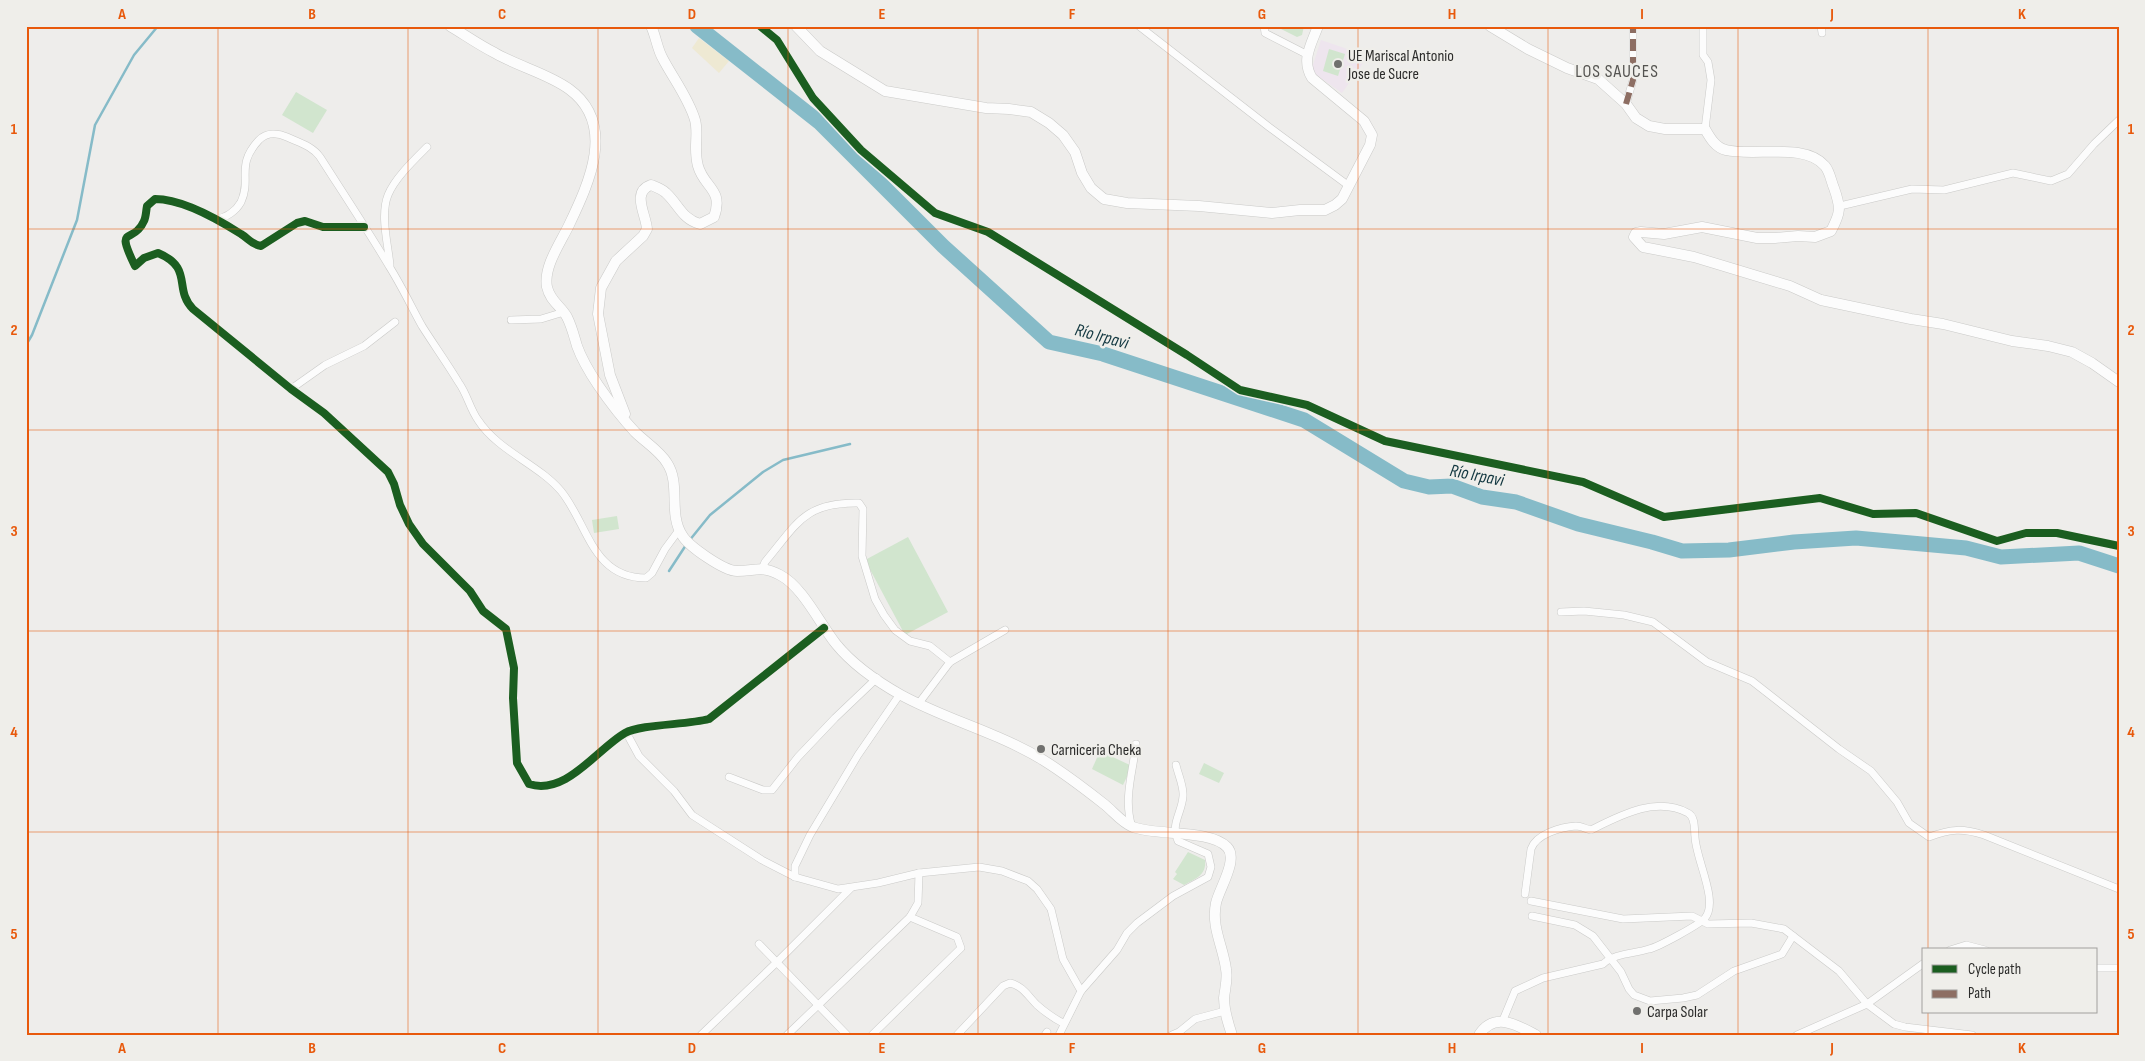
<svg xmlns="http://www.w3.org/2000/svg" width="2145" height="1061" viewBox="0 0 2145 1061" font-family="'Sofia Sans Condensed',sans-serif">
<style>
.education{fill:#eee5ee}
.green{fill:#d1e5ce}
.sand{fill:#eee9d3}
.lines{fill:none;stroke-linecap:round;stroke-linejoin:round}
.stream{stroke:#86bbc8;stroke-width:2.5}
.river{stroke:#86bbc8;stroke-width:15}
.street-casing{stroke:#cacac8;stroke-width:8}
.secondary-casing{stroke:#cacac8;stroke-width:11}
.street{stroke:#fcfcfc;stroke-width:7}
.secondary{stroke:#fcfcfc;stroke-width:10}
.quiet{stroke:#8d6e63;stroke-width:6;stroke-dasharray:12 6;stroke-linecap:butt}
.cycleway-casing{stroke:#efeeea;stroke-width:11}
.cycleway{stroke:#1b5e20;stroke-width:8}
.grid{fill:none;stroke:#e8590c;stroke-width:1;stroke-opacity:0.55}
.poi-dot{fill:#70706e;stroke:#efeeea;stroke-width:2}
.labels{text-anchor:middle;stroke-width:5;stroke-linejoin:round;paint-order:stroke}
.poi-label{font-size:16px;fill:#2c2c2b;stroke:#efeeea;text-anchor:start}
.neighbourhood-label{font-size:18px;letter-spacing:1px;fill:#545350;stroke:#efeeea}
.water-label{font-size:18px;font-style:italic;fill:#123740;stroke:#efeeea}
.neatline{fill:none;stroke:#e8590c;stroke-width:2}
.grid-label{font-size:16px;text-anchor:middle;font-weight:bold;fill:#e8590c}
</style>
<rect width="100%" height="100%" fill="#eeedeb"/>
<!-- education -->
<polygon class="education" points="1321,40 1368,56 1342,93 1311,71"/>
<!-- green -->
<g class="green">
<polygon points="1275,26 1304,26 1302,35 1297,37"/>
<polygon points="1329,49 1345,54 1338,76 1323,71"/>
<polygon points="296,92 327,110 313,133 282,115"/>
<polygon points="617,516 619,529 594,533 592,520"/>
<polygon points="908,537 948,612 905,635 865,560"/>
<polygon points="1100,751 1132,766 1123,785 1092,769"/>
<polygon points="1204,763 1224,773 1219,783 1199,774"/>
<path d="M1188 852 1205 860C1207 875 1195 879 1184 885L1173 879 1177 874 1175 872Z"/>
</g>
<!-- sand -->
<polygon class="sand" points="699,38 729,61 719,73 692,48"/>
<g class="lines">
<!-- stream -->
<g class="stream">
<polyline points="26,345 32,335 77,220 95,125 134,55 158,26"/>
<polyline points="689,541 710,515 763,472 783,460 850,444"/>
<polyline points="669,571 686,545"/>
</g>
<!-- river -->
<polyline class="river" points="697,26 819,122 943,246 1049,342 1103,354 1304,420 1404,481 1429,487 1452,486 1482,497 1516,502 1578,524 1652,542 1682,551 1729,550 1794,542 1856,538 1966,548 2001,557 2079,553 2119,566"/>
<!-- street casing -->
<g class="street-casing">
<g id="street">
<polyline points="760,26 777,40 813,98 861,150 935,213 988,232 1187,355 1240,390 1307,405 1385,441 1583,482 1664,517 1820,498 1873,514 1916,513 1997,541 2026,533 2057,533 2119,546"/>
<polyline points="1139,26 1269,127 1349,186"/>
<polyline points="1264,26 1265,33 1308,55"/>
<polyline points="1703,26 1703,55 1708,62 1711,80 1705,129"/>
<polyline points="1821,26 1822,33"/>
<polyline points="1626,104 1633,80 1633,26"/>
<polyline points="1840,206 1912,189 1944,190 2013,173 2051,181 2068,174 2094,144 2119,120"/>
<path d="M216 219C226 218 236 211 241 202 252 178 235 166 259 140 267 132 278 133 287 137 300 143 312 146 320 157 343 193 367 229 389 266 401 285 411 306 422 326 434 345 447 363 459 383 467 394 470 409 478 420 498 451 538 464 561 491 588 524 592 578 646 578L652 573 665 549 679 530"/>
<path d="M364 227H323L305 221 297 223 261 246C252 245 248 238 241 234 219 220 182 199 155 199L147 206C146 211 146 217 144 221 133 246 114 223 135 266L144 258 158 253C194 268 173 289 193 309L291 389 324 413 388 472 394 484 400 505 409 524 423 544 470 591 483 611 506 629 514 668 513 698 517 763 529 784C566 796 597 749 625 733 641 724 687 725 709 719L824 628"/>
<path d="M390 265C388 244 380 215 388 195 395 178 414 160 427 147"/>
<polyline points="511,320 541,319 564,312"/>
<polyline points="291,389 325,365 364,346 395,322"/>
<path d="M762 569 765 562C797 524 804 502 859 503L863 509 862 556 875 599 884 615 895 630 910 641 930 646 950 662"/>
<path d="M1561 612 1584 611 1624 615 1653 622 1707 662 1752 681 1839 749 1871 771 1897 802 1909 823 1929 837C1951 829 1962 828 1984 835L2119 889"/>
<polyline points="919,703 950,662 1005,630"/>
<polyline points="626,732 639,756 674,791 692,815 762,860 795,877 838,889 845,888 878,883 919,873 979,867 1002,871 1028,881 1037,889 1051,909 1063,959 1081,991"/>
<polyline points="729,777 763,790 772,790 798,757 835,718 877,678"/>
<path d="M1132 827C1123 799 1133 772 1136 744"/>
<polyline points="795,877 795,866 810,835 858,755 900,694"/>
<polyline points="1531,901 1623,919 1692,916 1708,924 1751,923 1784,929 1839,971 1867,1004 1924,963"/>
<polyline points="1532,916 1575,925 1593,936 1621,972 1629,989 1634,995 1650,1001 1683,998 1697,995 1734,971 1782,954 1793,936"/>
<polyline points="759,944 847,1035"/>
<polyline points="1950,950 1966,945 1985,950"/>
<polyline points="2096,968 2119,968"/>
<path d="M1503 1020 1515 991 1543 978 1603 964C1615 953 1633 954 1649 949 1658 947 1699 925 1705 918 1719 901 1696 860 1695 837 1694 830 1696 817 1688 813 1656 796 1621 815 1591 830 1586 829 1581 826 1576 826 1561 827 1536 834 1531 849L1525 894"/>
<polyline points="701,1035 777,962 851,888"/>
<polyline points="787,1035 910,917 918,903 919,873"/>
<polyline points="872,1035 961,948 957,937 910,917"/>
<path d="M957 1035 1003 986 1010 983C1023 986 1028 996 1037 1005 1045 1012 1053 1018 1063 1023"/>
<polyline points="1045,1035 1047,1032"/>
<path d="M1059 1035 1081 991 1117 950 1127 933 1137 923 1173 896 1208 877 1211 867 1208 854 1178 841C1170 824 1182 813 1183 796 1184 787 1178 774 1176 765"/>
<polyline points="1172,1035 1179,1032 1195,1019 1225,1011"/>
<polyline points="1797,1035 1867,1004 1894,1024 1905,1027 1972,1035"/>
</g>
</g>
<!-- secondary casing -->
<g class="secondary-casing">
<g id="secondary">
<path d="M450 26C465 35 479 45 495 53 517 66 549 74 569 89 617 124 589 183 569 225 561 242 543 267 547 287 550 301 561 306 567 317 572 327 574 336 577 346 582 360 590 373 598 385 609 401 622 418 635 432 645 442 660 451 667 463 681 484 668 513 682 535 688 546 724 571 737 571 756 571 761 565 780 575 803 587 820 624 836 644 853 665 878 682 901 695 947 720 999 733 1043 760 1064 773 1085 789 1104 804 1113 811 1122 823 1133 827 1156 836 1209 829 1227 847 1239 859 1219 889 1216 903 1211 927 1223 946 1226 969 1228 979 1225 988 1224 998 1224 1011 1228 1023 1232 1035"/>
<path d="M796 26 820 51 885 91 986 108 1009 109 1031 112 1049 123 1063 135 1075 152 1082 173 1091 188 1104 199 1127 203 1199 206 1272 213 1300 210H1325L1335 205 1342 199 1370 145 1372 135 1364 121 1312 78C1301 60 1311 45 1318 26"/>
<path d="M1490 26 1528 49 1567 68 1598 79 1626 104 1636 118 1649 126 1665 129H1705C1710 138 1716 148 1726 150 1754 157 1805 142 1825 166 1830 172 1831 181 1834 188 1841 208 1841 212 1831 231L1815 237 1798 236 1775 238H1757L1702 227 1664 234 1641 232 1636 233 1634 237 1643 247 1694 257 1790 286 1821 300 1911 319 1943 324 2012 341 2048 346 2072 352 2092 363 2119 382"/>
<path d="M625 414 610 375 598 314 601 288 616 261 643 236 647 229C646 214 631 192 651 185 656 187 662 189 666 193 679 205 682 219 700 224L714 217C724 189 704 188 698 166 693 148 699 134 695 120 689 99 673 78 663 59 657 49 656 36 651 26"/>
<path d="M1479 1035C1494 1011 1517 1025 1536 1035"/>
</g>
</g>
<!-- street -->
<use href="#street" class="street"/>
<!-- secondary -->
<use href="#secondary" class="secondary"/>
<!-- quiet -->
<polyline class="quiet" points="1626,104 1633,80 1633,26"/>
<!-- cycleway casing -->
<g class="cycleway-casing">
<g id="cycleway">
<polyline points="760,26 777,40 813,98 861,150 935,213 988,232 1187,355 1240,390 1307,405 1385,441 1583,482 1664,517 1820,498 1873,514 1916,513 1997,541 2026,533 2057,533 2119,546"/>
<path d="M364 227H323L305 221 297 223 261 246C252 245 248 238 241 234 219 220 182 199 155 199L147 206C146 211 146 217 144 221 133 246 114 223 135 266L144 258 158 253C194 268 173 289 193 309L291 389 324 413 388 472 394 484 400 505 409 524 423 544 470 591 483 611 506 629 514 668 513 698 517 763 529 784C566 796 597 749 625 733 641 724 687 725 709 719L824 628"/>
</g>
</g>
<!-- cycleway -->
<use href="#cycleway" class="cycleway"/>
</g>
<!-- grid -->
<path class="grid" d="M218 26V1035M408 26V1035M598 26V1035M788 26V1035M978 26V1035M1168 26V1035M1358 26V1035M1548 26V1035M1738 26V1035M1928 26V950M26 229H2119M26 430H2119M26 631H2119M26 832H2119M1928 1012V1035"/>
<!-- markers -->
<g class="poi-dot">
<circle cx="1338" cy="64" r="5"/>
<circle cx="1041" cy="749" r="5"/>
<circle cx="1637" cy="1011" r="5"/>
</g>
<g class="labels">
<!-- poi labels -->
<g class="poi-label">
<text x="1348" y="61">UE Mariscal Antonio<tspan x="1348" dy="18">Jose de Sucre</tspan></text>
<text x="1051" y="755">Carniceria Cheka</text>
<text x="1647" y="1017">Carpa Solar</text>
</g>
<!-- neighbourhood labels -->
<g class="neighbourhood-label">
<text x="1617" y="77">LOS SAUCES</text>
</g>
<!-- water labels -->
<g class="water-label">
<text transform="translate(1102 336) rotate(15)" y="6">Río Irpavi</text>
<text transform="translate(1477 475) rotate(11)" y="6">Río Irpavi</text>
</g>
</g>
<!-- border -->
<rect width="2145" height="1061" fill="none" stroke="#efeeea" stroke-width="55"/>
<!-- legend -->
<rect x="1922" y="948" width="175" height="65" fill="#efeeea" stroke="#a1a09e"/>
<rect x="1932" y="965" width="25" height="8" fill="#1b5e20" stroke="#a1a09e"/>
<text x="1968" y="974" font-size="15" fill="#2c2c2b">Cycle path</text>
<rect x="1932" y="990" width="25" height="8" fill="#8d6e63" stroke="#a1a09e"/>
<text x="1968" y="998" font-size="15" fill="#2c2c2b">Path</text>
<rect x="28" y="28" width="2090" height="1006" class="neatline"/>
<g class="grid-label">
<text x="122" y="19">A</text>
<text x="312" y="19">B</text>
<text x="502" y="19">C</text>
<text x="692" y="19">D</text>
<text x="882" y="19">E</text>
<text x="1072" y="19">F</text>
<text x="1262" y="19">G</text>
<text x="1452" y="19">H</text>
<text x="1642" y="19">I</text>
<text x="1832" y="19">J</text>
<text x="2022" y="19">K</text>
<text x="14" y="134">1</text>
<text x="2131" y="134">1</text>
<text x="14" y="335">2</text>
<text x="2131" y="335">2</text>
<text x="14" y="536">3</text>
<text x="2131" y="536">3</text>
<text x="14" y="737">4</text>
<text x="2131" y="737">4</text>
<text x="14" y="939">5</text>
<text x="2131" y="939">5</text>
<text x="122" y="1053">A</text>
<text x="312" y="1053">B</text>
<text x="502" y="1053">C</text>
<text x="692" y="1053">D</text>
<text x="882" y="1053">E</text>
<text x="1072" y="1053">F</text>
<text x="1262" y="1053">G</text>
<text x="1452" y="1053">H</text>
<text x="1642" y="1053">I</text>
<text x="1832" y="1053">J</text>
<text x="2022" y="1053">K</text>
</g>
</svg>
